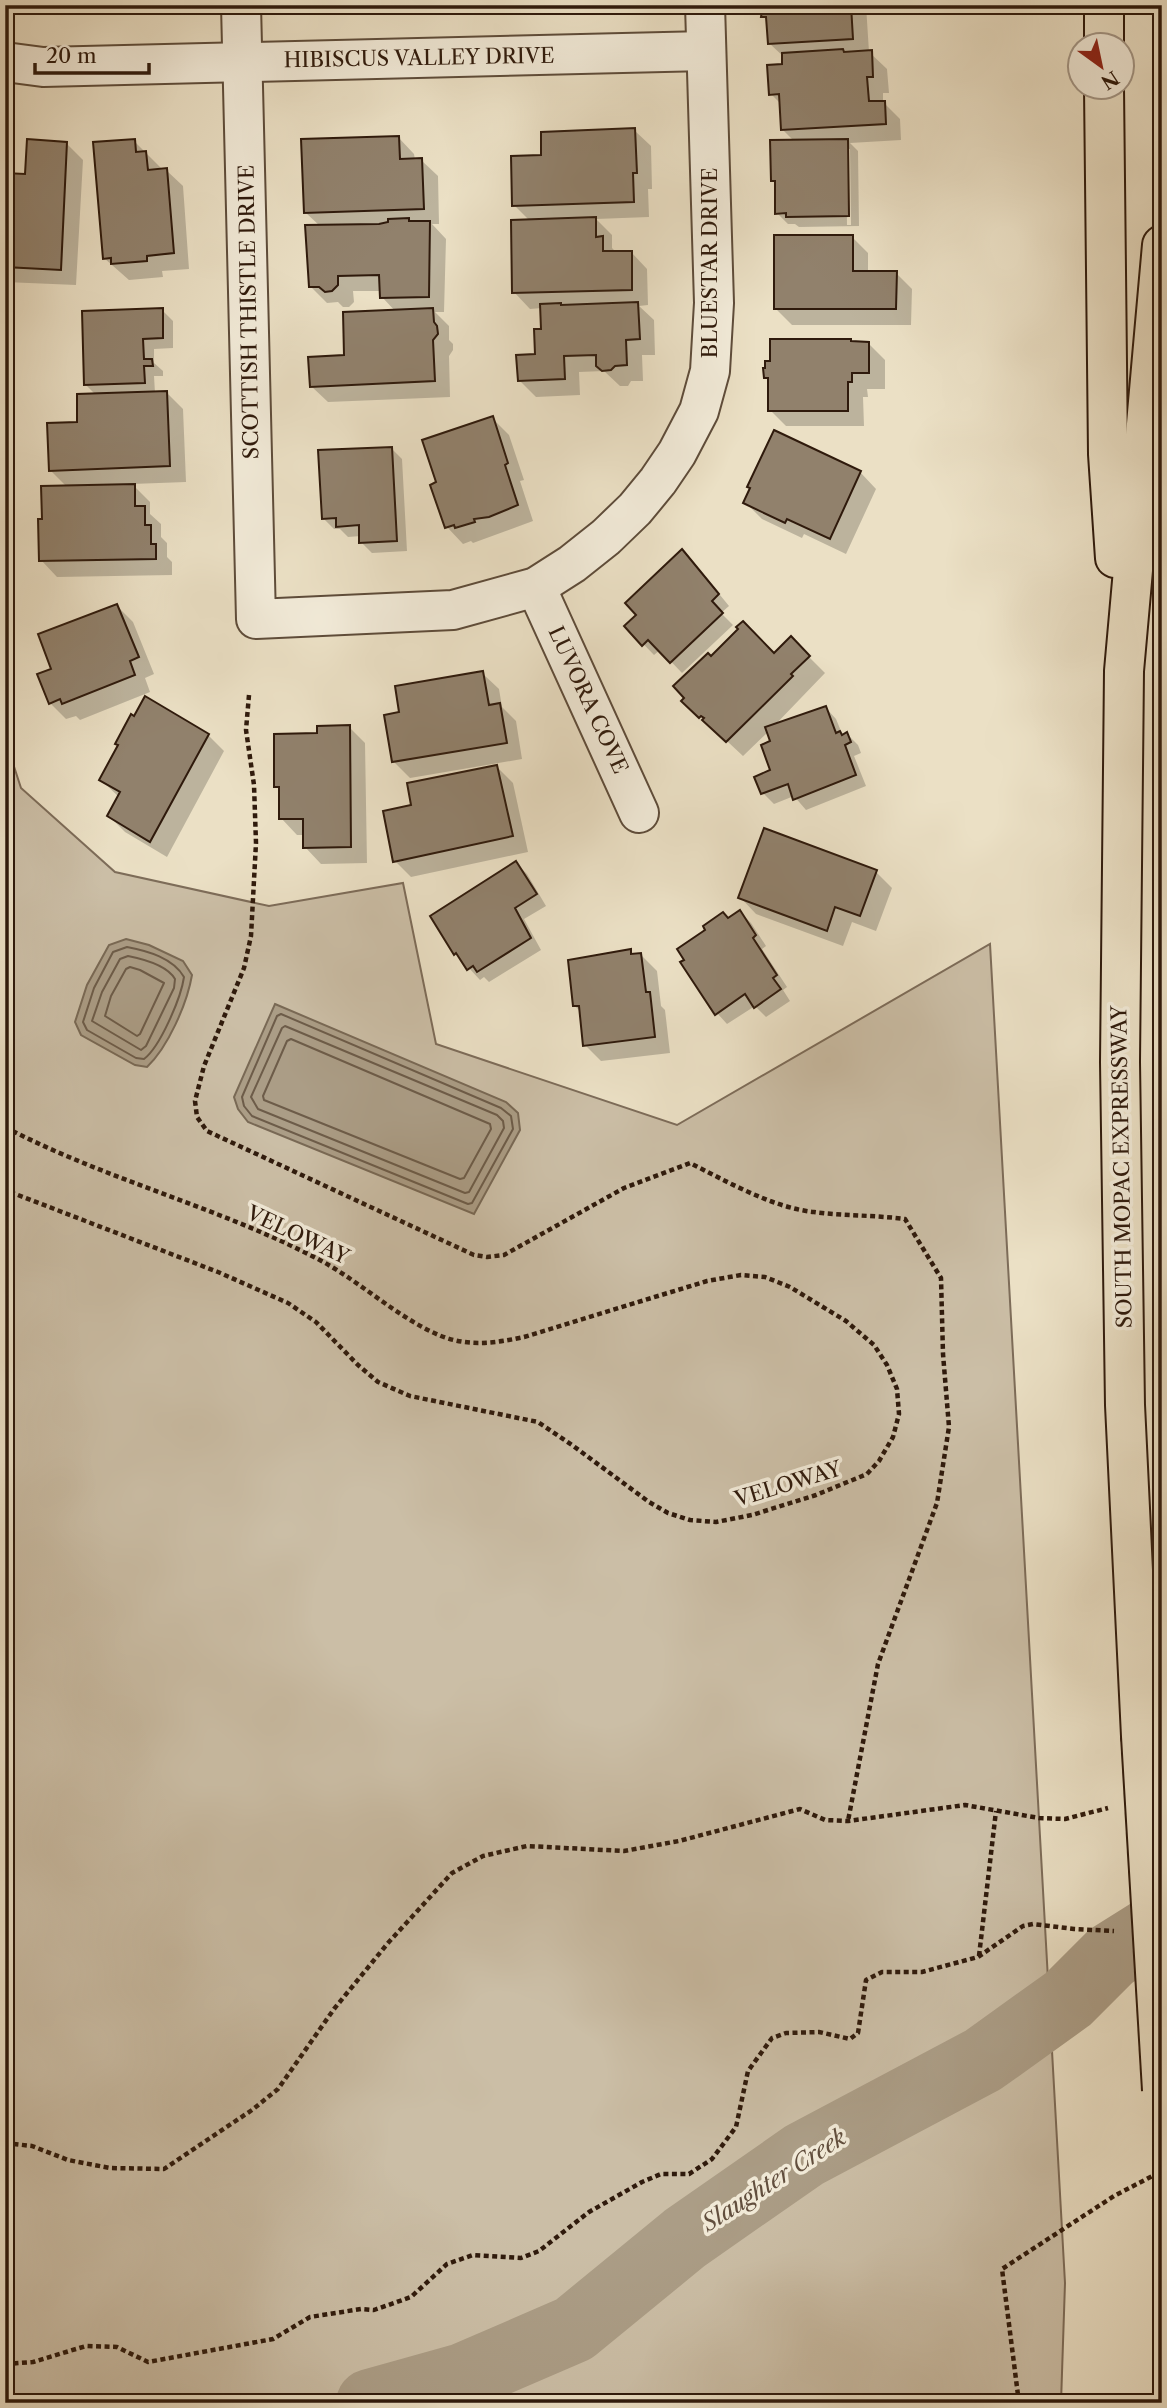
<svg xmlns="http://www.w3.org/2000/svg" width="1167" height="2408" viewBox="0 0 1167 2408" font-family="'Libre Caslon Text',serif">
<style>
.green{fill:#cbbea6;stroke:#7d6c59;stroke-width:2}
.water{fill:#ab9d86;stroke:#796955;stroke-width:2}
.shadow{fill:#0003;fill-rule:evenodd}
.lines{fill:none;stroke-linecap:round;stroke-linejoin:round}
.shore{stroke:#6d5c49;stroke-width:2}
.river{stroke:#ab9d86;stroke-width:68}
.building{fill:#91816c;stroke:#2f1a0c;stroke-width:2}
.minor-casing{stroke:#5e4c3a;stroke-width:42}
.motorway-casing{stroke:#2f1a0c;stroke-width:42}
.path{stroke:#2f1a0c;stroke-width:4.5;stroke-dasharray:5 3.5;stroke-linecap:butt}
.minor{stroke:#f2ebd9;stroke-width:38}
.motorway{stroke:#ebe0c5;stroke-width:38}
.motorway-bridge-casing{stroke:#2f1a0c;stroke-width:42;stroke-linecap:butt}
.motorway-bridge{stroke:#ebe0c5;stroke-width:38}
.labels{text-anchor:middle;stroke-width:7;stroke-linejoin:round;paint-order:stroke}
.street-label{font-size:21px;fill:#2f1a0c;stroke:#f2ebd9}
.water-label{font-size:23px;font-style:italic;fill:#614e3d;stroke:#f2ebd9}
</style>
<rect width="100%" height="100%" fill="#ebe0c5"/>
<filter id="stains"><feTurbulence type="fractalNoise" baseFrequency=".00286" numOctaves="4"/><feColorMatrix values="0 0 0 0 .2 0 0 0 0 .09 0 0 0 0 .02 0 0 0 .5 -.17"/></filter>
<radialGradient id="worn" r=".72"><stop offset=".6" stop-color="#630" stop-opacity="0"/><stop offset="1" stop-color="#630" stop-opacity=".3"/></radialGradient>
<!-- green -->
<polygon class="green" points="5,739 21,788 115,872 269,906 403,883 436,1044 677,1125 990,944 1065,2283 1061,2403 5,2403"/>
<!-- water -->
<g class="water">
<path d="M126 939 149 945 183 961 192 975C187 1004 168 1047 147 1067L135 1065 81 1035 75 1022 87 985 109 945Z"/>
<polygon points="275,1004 506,1102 518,1113 520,1130 474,1214 248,1122 238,1109 234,1097"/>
</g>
<!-- shadow -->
<g class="shadow">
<polygon points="312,5 440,5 440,8 318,11"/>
<polygon points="528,5 602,5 602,7 533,10"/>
<path d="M765 5H866L869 52 887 69 889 93H883V102L900 119 901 140 850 143 858 151 859 226 799 227 795 224H788L777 213V184L772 180 794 141 783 130 781 104 771 94 784 66V57L769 43 768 21 763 16ZM846 149H850L851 225H847Z"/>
<polygon points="634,130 651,146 652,189 648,189 649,217 596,219 612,235 612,248 617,253 631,252 647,269 648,305 639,306 654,320 655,355 642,355 643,381 631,381 628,386 620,386 604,371 579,372 580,395 536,397 520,381 537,356 543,331 542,308 530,309 514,292 530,221 514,205 543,157"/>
<polygon points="398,137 414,154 415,160 421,160 438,176 439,224 432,224 446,239 444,312 435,312 449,326 449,340 453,344 453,350 449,356 450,397 328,402 311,386 396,312 382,297 382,291 353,291 354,302 349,307 343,307 338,302 327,303 310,286 320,226 306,213"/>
<polygon points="134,141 162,169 166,170 183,186 189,269 162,271 163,277 129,280 104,258"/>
<polygon points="66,143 83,160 76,285 5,282 5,175 27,176"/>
<polygon points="852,237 868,253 868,273 896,273 912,289 911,325 792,325 775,308"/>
<polygon points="162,310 173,321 173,348 154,349 154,363 163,371 163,376 154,376 155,393 167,393 183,409 186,482 132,484 150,502 150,514 161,524 161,537 167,543 167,557 172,562 172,575 57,577 41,560 43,521 67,487 50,470 96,395 85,384"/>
<polygon points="853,343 868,343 885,360 885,389 867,389 868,397 863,397 864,426 786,426 770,410 770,382 765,377 772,363"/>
<polygon points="492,418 509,435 524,480 520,481 533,521 473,543 471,541 463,544 447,527 433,486 438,484"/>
<polygon points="391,448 402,459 407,551 372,553 361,542 361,536 348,537 340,529 334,529 323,518"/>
<polygon points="860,472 876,489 846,554 804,534 802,538 762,519 745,502"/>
<polygon points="693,562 729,606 721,613 733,625 682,673 660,650 654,655 626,626"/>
<polygon points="117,606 133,622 154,674 145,678 150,692 80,720 76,716 66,719 50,703 53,670"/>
<polygon points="791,639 825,673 774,726 826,708 836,719 843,736 847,734 858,745 861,753 854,756 866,786 806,810 794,796 774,804 763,793 773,771 773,742 768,732 743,756 684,701 711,658 774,655"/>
<polygon points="482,673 499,689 502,707 516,721 522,759 410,778 394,762"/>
<polygon points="349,727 365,743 367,863 321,864 305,847 305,835 297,835 281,818 281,791 276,786 318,734"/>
<polygon points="208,735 224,751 167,857 125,832 109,816 119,797 101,780"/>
<polygon points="497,767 513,783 528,852 411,877 395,861 413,806"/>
<polygon points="516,863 527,874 546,906 524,919 541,950 489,982 484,977 480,980 456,954 432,916"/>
<polygon points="876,872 892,888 876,931 852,922 843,946 756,914 740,897"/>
<polygon points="740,912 751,923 766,946 762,949 787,987 783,990 790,1001 766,1017 755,1006 727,1024 717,1013 729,919"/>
<polygon points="630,951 634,956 641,955 657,971 661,1006 665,1010 670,1053 601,1061 585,1045 581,1012 575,1006"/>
</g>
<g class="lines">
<!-- shore -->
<g class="shore">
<path d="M127 947C148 951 173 958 184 977 181 998 160 1047 144 1059L136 1058 87 1030 83 1022 94 988 113 952Z"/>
<path d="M128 956C143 959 167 965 175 979L174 988 146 1046 141 1050 92 1021 102 992 120 959Z"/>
<polygon points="130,967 140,970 164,983 140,1034 137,1036 105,1016 111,996 126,969"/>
<polygon points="281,1014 501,1108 511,1116 513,1129 472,1203 468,1204 252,1116 244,1106 242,1097 277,1016"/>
<polygon points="285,1026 497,1115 503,1121 504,1128 469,1192 465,1193 258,1109 251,1097 282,1028"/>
<polygon points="291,1039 490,1124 491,1129 464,1178 460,1179 264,1100 263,1096 287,1041"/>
</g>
<!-- river -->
<polyline class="river" points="370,2403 463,2377 574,2329 685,2238 804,2155 983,2060 1068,1999 1111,1956 1162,1924"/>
</g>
<!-- building -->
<g class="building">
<polygon points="763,5 851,5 853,39 768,44 766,17 761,17"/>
<polygon points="843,49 844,52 872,50 873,77 867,77 869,101 885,101 886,124 781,130 779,94 769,95 767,65 782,64 782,53"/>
<polygon points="635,128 637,173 633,173 634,202 512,206 511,156 541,155 541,132"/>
<polygon points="399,136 400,159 422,158 424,209 304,213 301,139"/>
<polygon points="27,139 67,142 61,270 5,267 5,173 25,174"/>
<polygon points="135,139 136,152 146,151 148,170 167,168 174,253 147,256 147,261 111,264 111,258 103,259 93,142"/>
<polygon points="848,139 849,216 786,217 786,213 775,214 775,181 771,181 770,140"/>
<polygon points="596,217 596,237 603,236 603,251 632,251 632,290 512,293 511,220"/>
<polygon points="409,218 409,221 430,221 429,297 380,298 379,275 338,276 338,285 332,291 325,292 319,287 309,287 305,225 379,224 388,222 388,219"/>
<polygon points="774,235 853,235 853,271 897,271 896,309 774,309"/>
<polygon points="638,302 640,339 626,340 627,365 615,366 611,370 602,371 596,366 596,355 564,356 565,379 518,381 516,355 535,354 534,329 541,329 540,304 561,303 561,305"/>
<polygon points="163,308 163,338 143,339 144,359 152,359 153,366 144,366 145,383 84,385 82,311"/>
<polygon points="433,308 434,322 437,326 438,334 433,340 435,381 310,387 308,357 344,355 343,312"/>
<polygon points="770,339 851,339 851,341 869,342 869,373 852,373 852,382 848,382 848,411 768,411 768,378 764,378 763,368 765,368 765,361 770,361"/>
<polygon points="167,391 170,466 49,471 47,423 77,422 77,394"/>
<polygon points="493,416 508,463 505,465 518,505 489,517 474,519 475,522 455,528 454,525 445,528 430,485 436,482 422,440"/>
<polygon points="774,430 861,471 830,539 787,519 785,523 743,503 750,488 747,487"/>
<polygon points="392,447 397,541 359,543 359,525 336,527 336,518 322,519 318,450"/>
<polygon points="135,484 135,506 145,506 145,525 151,525 151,544 156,544 156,559 39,561 38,519 42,519 41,486"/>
<polygon points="682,549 719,594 712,601 723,613 670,663 648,640 642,646 624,626 636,615 625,603"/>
<polygon points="117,604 139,657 130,661 135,675 62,704 60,699 49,704 37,674 51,669 38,634"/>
<polygon points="743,621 774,653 791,636 810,656 791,674 793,676 726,742 702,720 704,718 701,716 699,718 681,701 684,698 673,686 708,653 711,656 738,629 736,627"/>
<polygon points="483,671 489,705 500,703 507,743 392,762 384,715 399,712 395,686"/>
<polygon points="145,696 209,734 150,842 107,816 120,792 99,780 118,745 115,744 131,714 134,716"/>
<polygon points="826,706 836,733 840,731 842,735 847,732 851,742 845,745 856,775 793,800 788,784 761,794 754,777 770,770 761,745 770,741 765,727"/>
<polygon points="350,725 351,847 303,848 303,819 279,819 279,787 274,787 274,734 317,733 317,726"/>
<polygon points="497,765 513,836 393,862 383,811 411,805 407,783"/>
<polygon points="764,828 877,870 860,916 835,907 827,931 738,898"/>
<polygon points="516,861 537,894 515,908 531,938 477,972 473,966 467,970 456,953 454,955 430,916"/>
<polygon points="740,910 756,935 753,938 777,975 773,978 781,989 754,1008 745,994 715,1015 680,962 684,960 677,949 705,930 703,926 723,912 728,918"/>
<polygon points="631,949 631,954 641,953 646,992 650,992 655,1037 583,1046 579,1006 573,1006 568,960"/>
</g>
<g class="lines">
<!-- minor casing -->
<g class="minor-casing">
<g id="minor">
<polyline points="241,5 256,619 453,610 536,587 572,564 606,537 635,509 658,481 677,453 699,411 710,371 714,303 705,5"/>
<polyline points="5,62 43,67 706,51"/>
<polyline points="536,587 639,813"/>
</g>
</g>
<!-- motorway casing -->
<g class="motorway-casing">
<g id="motorway">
<polyline points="1104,5 1104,46"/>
<polyline points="1104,88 1108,454 1115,558"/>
<polyline points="1141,1736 1125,1405 1120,1062 1124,671 1162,245"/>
</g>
</g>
<!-- path -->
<g class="path">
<path d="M249 695 246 730 254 785 256 843 251 936 244 968 204 1066 195 1101 197 1117 207 1131 474 1255 487 1257 504 1255 624 1188 690 1163C726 1181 773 1208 814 1212 844 1216 874 1215 905 1219L941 1278 943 1354 949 1427 937 1503 878 1664 848 1821"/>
<path d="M5 1127C104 1179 215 1206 314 1257 358 1279 397 1318 441 1336 469 1347 496 1343 524 1337L707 1281 741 1275 765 1277 790 1287 846 1321 874 1345 887 1365 897 1389 899 1414 893 1437 879 1461 867 1474 816 1495 752 1515 716 1522 690 1520 668 1513 649 1502 572 1445 538 1422 410 1396 378 1382 358 1365 316 1322 288 1303 218 1272 5 1190"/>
<polyline points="979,1956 996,1811"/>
<polyline points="5,2143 32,2146 68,2160 110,2168 164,2169 252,2110 278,2089 334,2009 388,1943 452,1873 483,1856 527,1846 624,1851 679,1841 800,1809 825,1820 848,1821 965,1805 1039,1818 1065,1819 1108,1808"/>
<polyline points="5,2364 33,2362 86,2346 117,2347 148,2362 273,2339 310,2317 361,2309 374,2310 411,2297 447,2264 473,2255 521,2258 539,2251 589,2212 642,2182 661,2174 689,2174 712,2159 736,2127 748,2071 772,2038 786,2033 819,2032 850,2039 858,2033 866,1980 882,1972 922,1972 978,1957 1023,1926 1033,1924 1074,1929 1114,1931"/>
<polyline points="1019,2403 1002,2269 1114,2196 1162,2171"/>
</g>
<!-- minor -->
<use href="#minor" class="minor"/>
<!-- motorway -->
<use href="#motorway" class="motorway"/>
<!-- motorway-bridge casing -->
<g class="motorway-bridge-casing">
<polyline id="motorway-bridge" points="1141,1736 1162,2090"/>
</g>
<!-- motorway-bridge -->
<use href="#motorway-bridge" class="motorway-bridge"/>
</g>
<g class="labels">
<!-- street labels -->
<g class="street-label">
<text transform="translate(419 58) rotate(-1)" y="7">HIBISCUS VALLEY DRIVE</text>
<text transform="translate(710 263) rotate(-90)" y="7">BLUESTAR DRIVE</text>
<text transform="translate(249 312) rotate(-91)" y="7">SCOTTISH THISTLE DRIVE</text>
<text transform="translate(588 700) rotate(65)" y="7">LUVORA COVE</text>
<text transform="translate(1122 1167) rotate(-91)" y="7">SOUTH MOPAC EXPRESSWAY</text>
<text transform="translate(298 1235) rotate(25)" y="7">VELOWAY</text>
<text transform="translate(788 1484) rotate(-17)" y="7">VELOWAY</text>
</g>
<!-- water labels -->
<g class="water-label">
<text transform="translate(774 2180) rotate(-33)" y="8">Slaughter Creek</text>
</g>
</g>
<!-- margin -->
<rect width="1167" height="2408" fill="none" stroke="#ebe0c5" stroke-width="28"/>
<rect x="7" y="7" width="1153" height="2394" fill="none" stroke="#2f1a0c" stroke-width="3.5"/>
<rect x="14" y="14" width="1139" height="2380" fill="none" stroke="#2f1a0c" stroke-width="2"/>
<!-- north arrow -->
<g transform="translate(1101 66) rotate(147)"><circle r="33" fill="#f2ebd9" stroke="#a49787" stroke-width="2"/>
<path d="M0-5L12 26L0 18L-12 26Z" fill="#8f2418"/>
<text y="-10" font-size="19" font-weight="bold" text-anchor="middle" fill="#2f1a0c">N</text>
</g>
<!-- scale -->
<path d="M35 63v10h114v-10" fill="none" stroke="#2f1a0c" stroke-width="3.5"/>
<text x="46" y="63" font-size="21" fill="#2f1a0c" stroke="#f2ebd9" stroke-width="5" paint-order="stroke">20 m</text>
<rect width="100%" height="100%" filter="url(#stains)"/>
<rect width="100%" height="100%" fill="url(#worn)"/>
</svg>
